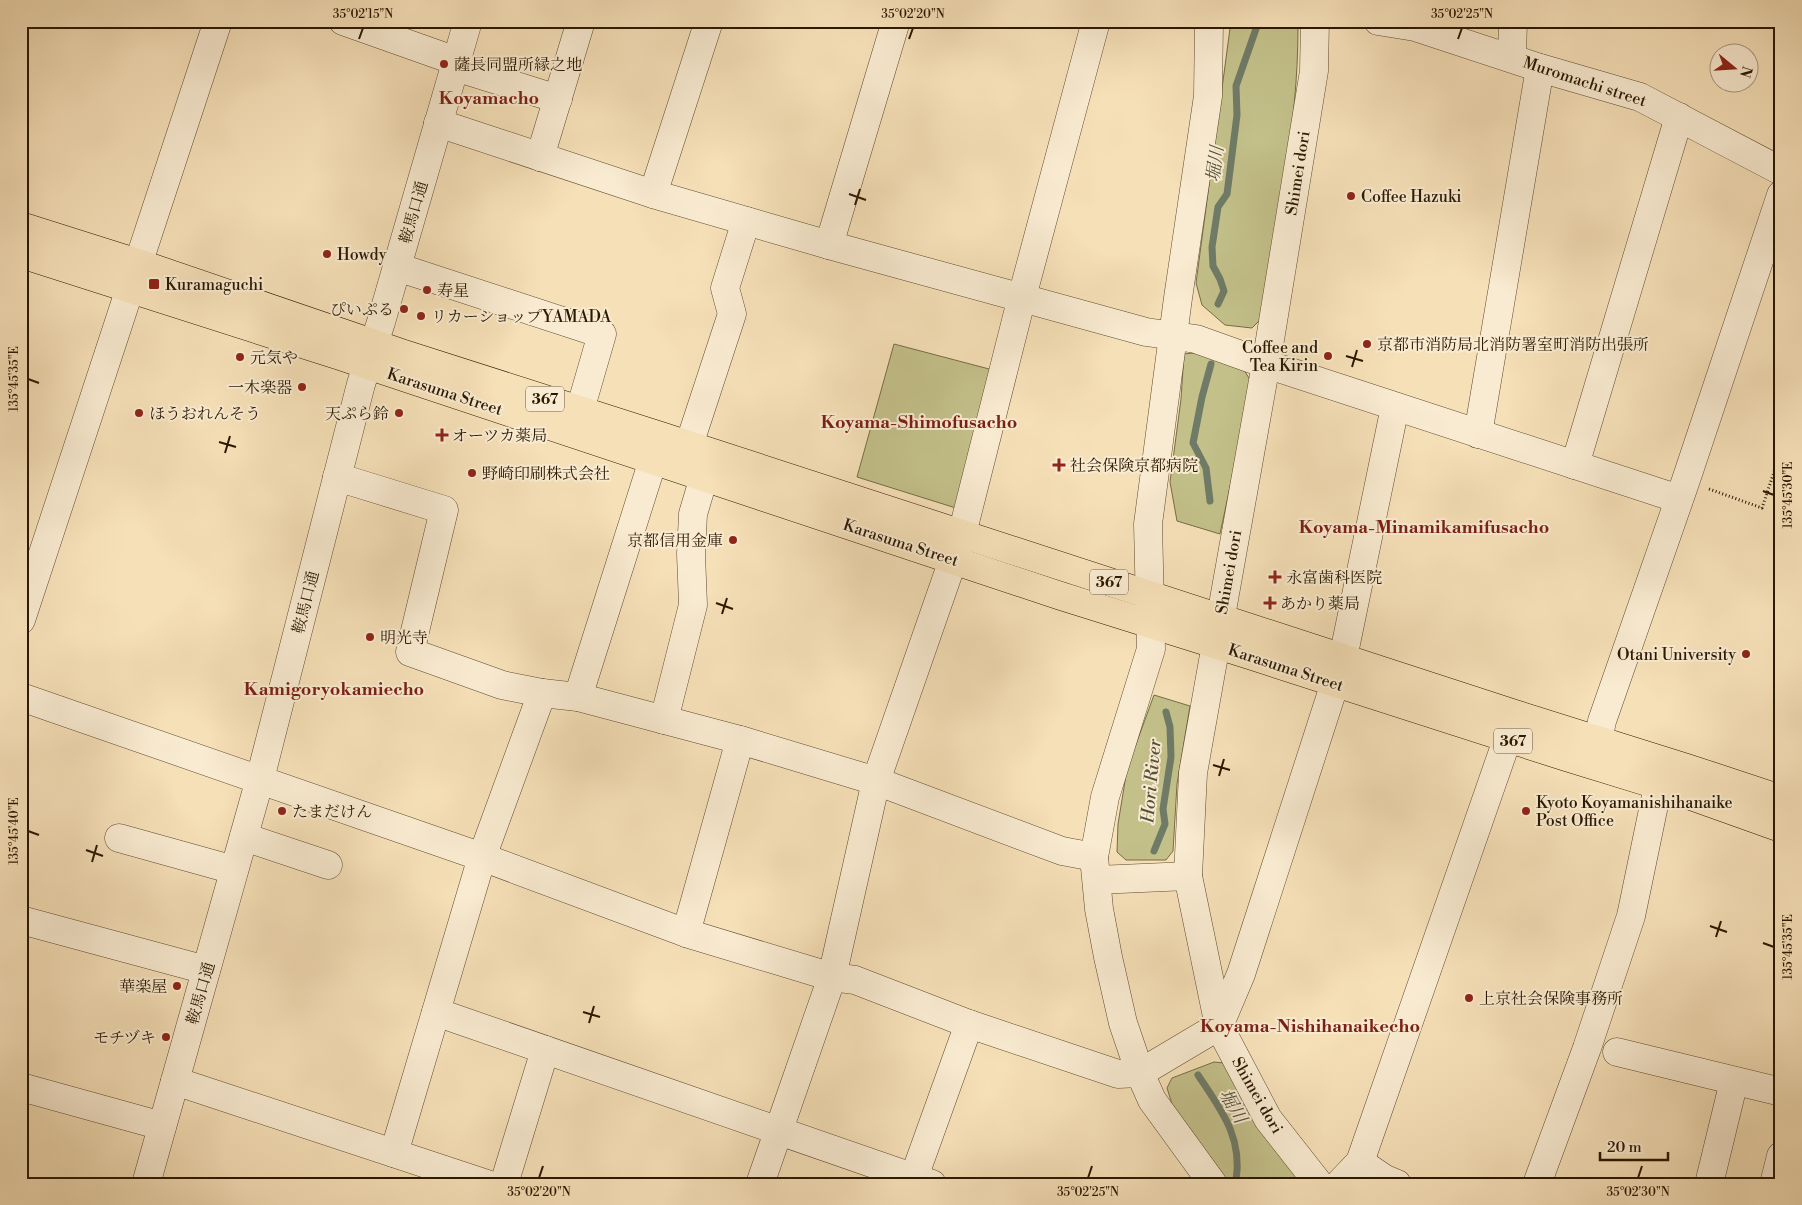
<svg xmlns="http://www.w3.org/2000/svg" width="1802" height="1205" viewBox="0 0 1802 1205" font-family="'Libre Bodoni','Noto Serif JP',serif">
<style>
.green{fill:#c3c08a;stroke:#776c45}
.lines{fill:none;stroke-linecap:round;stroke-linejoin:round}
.stream{stroke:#6f7b67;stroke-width:7}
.minor-casing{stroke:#5e4a2e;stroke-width:29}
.highway-casing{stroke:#2b1800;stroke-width:29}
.path{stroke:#2b1800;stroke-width:3;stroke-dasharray:1 2.5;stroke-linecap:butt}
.minor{stroke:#f9ebd1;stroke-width:28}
.highway{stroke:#f6e0b8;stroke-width:28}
.ticks{fill:none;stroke:#2b1800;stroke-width:2}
.poi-dot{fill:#8f2418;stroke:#f9ebd1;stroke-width:2}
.labels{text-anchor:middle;stroke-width:4;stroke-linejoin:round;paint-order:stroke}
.shield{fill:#f9ebd1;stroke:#69573f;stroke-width:1}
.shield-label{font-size:15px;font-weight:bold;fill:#2b1800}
.poi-label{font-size:16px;fill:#2b1800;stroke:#f9ebd1;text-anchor:start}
.street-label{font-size:16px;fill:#2b1800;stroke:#f9ebd1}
.neighbourhood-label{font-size:18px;font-weight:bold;fill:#7a1f14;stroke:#f9ebd1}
.water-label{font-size:18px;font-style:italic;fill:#53523c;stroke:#f9ebd1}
.neatline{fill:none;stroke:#2b1800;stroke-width:2}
.ticks-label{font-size:12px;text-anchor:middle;fill:#2b1800}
</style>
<rect width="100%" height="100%" fill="#f6e0b8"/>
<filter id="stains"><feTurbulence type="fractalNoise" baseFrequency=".004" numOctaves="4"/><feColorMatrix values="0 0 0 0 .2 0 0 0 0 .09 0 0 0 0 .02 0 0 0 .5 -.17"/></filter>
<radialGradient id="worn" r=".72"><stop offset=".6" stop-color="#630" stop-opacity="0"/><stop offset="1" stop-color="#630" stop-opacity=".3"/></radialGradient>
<!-- green -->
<g class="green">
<path d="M1231 21 1297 23 1298 28C1298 125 1277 222 1262 318L1252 328 1225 325 1202 305 1196 283Z"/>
<polygon points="894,344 993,370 959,509 857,477"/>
<polygon points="1203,352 1241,365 1252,383 1220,534 1177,521 1170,482 1181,399 1184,354"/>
<polygon points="1154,695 1190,706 1177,784 1173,851 1166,860 1126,860 1117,852 1118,824 1127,769"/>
<polygon points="1214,1062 1224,1063 1304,1184 1230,1184 1172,1104 1167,1088 1172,1078"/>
</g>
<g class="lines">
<!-- stream -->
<g class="stream">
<polyline points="1218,304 1224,291 1220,279 1213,266 1212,247 1218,207 1227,194 1237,115 1236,86 1257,26"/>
<polyline points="1210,501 1206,468 1193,443 1202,397 1211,364"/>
<polyline points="1154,851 1165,824 1163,809 1171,757 1170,727 1166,712"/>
<path d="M1198 1075C1221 1110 1243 1137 1236 1181L1239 1184"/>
</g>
<!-- minor casing -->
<g class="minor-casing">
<g id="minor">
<polyline points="343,21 456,61"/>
<polyline points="1209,21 1208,96 1178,298 1148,524 1151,649 1105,797 1094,857 1099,909 1108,957 1123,1023 1140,1073 1152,1100 1213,1184"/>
<polyline points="1315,21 1314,71 1266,364 1193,773 1188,876 1219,1026 1268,1119 1319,1184"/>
<polyline points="1378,21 1415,27 1540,68 1640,97 1781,171"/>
<polyline points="1512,57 1513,21"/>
<polyline points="455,67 558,99"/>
<polyline points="438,123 653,194 829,245 1146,332 1196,339 1266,364 1679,499"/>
<polyline points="540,157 581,21"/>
<polyline points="653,194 709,21"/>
<polyline points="829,245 896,21"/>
<polyline points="397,267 602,334 580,410"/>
<polyline points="1478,434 1540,68"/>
<polyline points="689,445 732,314 725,288 746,221"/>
<polyline points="1575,465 1679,117"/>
<polyline points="337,477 444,510 410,652 502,685 542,693 578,697 740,740 876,781 1062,851 1094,857"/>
<polyline points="21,620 218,21"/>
<polyline points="21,697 482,857 686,933 832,977 855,980 969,1024 1118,1074 1140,1073 1219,1026 1241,974 1343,658 1395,407"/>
<polyline points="578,697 660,438"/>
<polyline points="664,720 693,605 691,554 693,514 704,477"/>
<polyline points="1598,740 1602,721 1686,480 1781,195"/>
<polyline points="244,837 328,865"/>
<polyline points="119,838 234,870"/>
<polyline points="1097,880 1188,876"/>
<polyline points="21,920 206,970"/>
<polyline points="686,933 740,740"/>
<polyline points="436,1012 932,1184"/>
<polyline points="1617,1052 1781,1092"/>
<polyline points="175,1081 487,1184"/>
<polyline points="21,1087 162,1126"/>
<polyline points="394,1153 482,857 542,693"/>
<polyline points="1360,1162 1515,717"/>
<polyline points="914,1177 969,1024"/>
<polyline points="146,1184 260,779 361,384 381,322 468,21"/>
<polyline points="504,1184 545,1050"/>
<polyline points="760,1184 832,977 876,781 962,534 1022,297 1096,21"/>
<polyline points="1339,1184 1360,1162 1385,1179 1397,1184"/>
<polyline points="1537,1184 1587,1048 1631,916 1654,805 1665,762"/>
<polyline points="1709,1184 1734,1081"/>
<polyline points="1774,1184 1781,1156"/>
</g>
</g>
<!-- highway casing -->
<g class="highway-casing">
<g id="highway">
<polyline points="21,226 138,263 404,354 661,436 1515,714 1687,768 1781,799"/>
<polyline points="21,254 340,356 1061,596 1246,654 1566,757 1680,792 1781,828"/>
</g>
</g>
<!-- path -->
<polyline class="path" points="1709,489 1762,508 1781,451"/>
<!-- minor -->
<use href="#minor" class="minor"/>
<!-- highway -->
<use href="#highway" class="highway"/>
</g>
<!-- ticks -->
<path class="ticks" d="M359 39 363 28M909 39 913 28M1458 39 1462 28M849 194 866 200M855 205 860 189M1346 356 1363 361M1352 367 1357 350M28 379 39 383M219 442 236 447M225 453 230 436M1763 491 1774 495M716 603 733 609M722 614 727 598M1213 765 1230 770M1219 776 1224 759M28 831 39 835M86 850 103 856M92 862 97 845M1710 926 1727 932M1716 937 1721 921M1763 943 1774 947M583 1012 600 1017M589 1023 594 1006M539 1178 543 1166M1088 1178 1092 1166M1638 1178 1642 1166"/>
<!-- markers -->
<g class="poi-dot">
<circle cx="444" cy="64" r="5"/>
<circle cx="1351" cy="196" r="5"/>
<circle cx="327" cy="254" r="5"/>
<rect x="148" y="278" width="12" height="12" rx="2.5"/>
<circle cx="427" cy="290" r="5"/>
<circle cx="404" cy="309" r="5"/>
<circle cx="421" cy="316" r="5"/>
<circle cx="1367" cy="344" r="5"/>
<circle cx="1328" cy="356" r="5"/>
<circle cx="240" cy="357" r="5"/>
<circle cx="302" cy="387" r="5"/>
<circle cx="139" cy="413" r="5"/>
<circle cx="399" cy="413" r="5"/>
<path d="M439.5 427.5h5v5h5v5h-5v5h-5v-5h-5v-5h5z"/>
<path d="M1056.5 457.5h5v5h5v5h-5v5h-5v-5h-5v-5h5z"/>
<circle cx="472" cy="473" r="5"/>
<circle cx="733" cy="540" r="5"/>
<path d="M1272.5 569.5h5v5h5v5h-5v5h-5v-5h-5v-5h5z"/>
<path d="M1267.5 595.5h5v5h5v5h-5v5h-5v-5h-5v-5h5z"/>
<circle cx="370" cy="637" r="5"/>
<circle cx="1746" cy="654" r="5"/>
<circle cx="282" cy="811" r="5"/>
<circle cx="1526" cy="811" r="5"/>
<circle cx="177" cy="986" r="5"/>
<circle cx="1469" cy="998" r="5"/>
<circle cx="166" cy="1037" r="5"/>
</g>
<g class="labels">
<!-- shield labels -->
<g class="shield">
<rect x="526" y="386.5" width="38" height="25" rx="4"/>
<rect x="1090" y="569.5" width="38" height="25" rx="4"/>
<rect x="1494" y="728.5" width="38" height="25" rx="4"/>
</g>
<g class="shield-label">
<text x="545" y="404">367</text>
<text x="1109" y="587">367</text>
<text x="1513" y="746">367</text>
</g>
<!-- poi labels -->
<g class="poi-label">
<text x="454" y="70">薩長同盟所縁之地</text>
<text x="1361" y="202">Coffee Hazuki</text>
<text x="337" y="260">Howdy</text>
<text x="165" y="290">Kuramaguchi</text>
<text x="437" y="296">寿星</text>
<text x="394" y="315" text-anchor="end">ぴいぷる</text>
<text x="431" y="322">リカーショップYAMADA</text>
<text x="1377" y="350">京都市消防局北消防署室町消防出張所</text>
<text x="1318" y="353" text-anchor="end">Coffee and<tspan x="1318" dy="18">Tea Kirin</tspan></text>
<text x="250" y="363">元気や</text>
<text x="292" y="393" text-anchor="end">一木楽器</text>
<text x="149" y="419">ほうおれんそう</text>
<text x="389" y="419" text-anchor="end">天ぷら鈴</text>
<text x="452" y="441">オーツカ薬局</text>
<text x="1070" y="471">社会保険京都病院</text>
<text x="482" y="479">野崎印刷株式会社</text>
<text x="723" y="546" text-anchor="end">京都信用金庫</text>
<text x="1286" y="583">永富歯科医院</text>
<text x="1280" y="609">あかり薬局</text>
<text x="380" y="643">明光寺</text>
<text x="1736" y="660" text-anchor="end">Otani University</text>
<text x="1536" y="808">Kyoto Koyamanishihanaike<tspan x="1536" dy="18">Post Office</tspan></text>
<text x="292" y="817">たまだけん</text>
<text x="167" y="992" text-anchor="end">華楽屋</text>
<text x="1479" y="1004">上京社会保険事務所</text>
<text x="156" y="1043" text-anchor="end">モチヅキ</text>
</g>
<!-- street labels -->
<g class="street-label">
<text transform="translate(1585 81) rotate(18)" y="6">Muromachi street</text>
<text transform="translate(1297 173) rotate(-81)" y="6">Shimei dori</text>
<text transform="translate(413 212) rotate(-74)" y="6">鞍馬口通</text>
<text transform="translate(445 391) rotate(18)" y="6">Karasuma Street</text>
<text transform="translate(901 542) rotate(18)" y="6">Karasuma Street</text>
<text transform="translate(1228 572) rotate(-80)" y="6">Shimei dori</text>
<text transform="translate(305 602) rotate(-76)" y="6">鞍馬口通</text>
<text transform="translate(1286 667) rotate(18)" y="6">Karasuma Street</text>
<text transform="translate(200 993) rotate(-74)" y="6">鞍馬口通</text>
<text transform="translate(1258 1095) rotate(60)" y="6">Shimei dori</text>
</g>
<!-- neighbourhood labels -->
<g class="neighbourhood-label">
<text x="489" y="104">Koyamacho</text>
<text x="919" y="428">Koyama-Shimofusacho</text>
<text x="1424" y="533">Koyama-Minamikamifusacho</text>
<text x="334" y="695">Kamigoryokamiecho</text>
<text x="1310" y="1032">Koyama-Nishihanaikecho</text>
</g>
<!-- water labels -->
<g class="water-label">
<text transform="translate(1215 164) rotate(-83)" y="6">堀川</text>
<text transform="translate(1151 781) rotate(-85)" y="6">Hori River</text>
<text transform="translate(1233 1106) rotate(60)" y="6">堀川</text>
</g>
</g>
<!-- margin -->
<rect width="1802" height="1205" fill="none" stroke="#f6e0b8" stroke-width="55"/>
<!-- north arrow -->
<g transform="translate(1734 68) rotate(108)"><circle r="24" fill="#f9ebd1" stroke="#a7977d"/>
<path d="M0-4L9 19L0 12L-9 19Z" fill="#8f2418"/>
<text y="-8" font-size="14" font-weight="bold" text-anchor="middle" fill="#2b1800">N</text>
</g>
<!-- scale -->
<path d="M1600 1152v8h68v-8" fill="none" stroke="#2b1800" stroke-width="2.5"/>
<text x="1607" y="1152" font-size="15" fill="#2b1800" stroke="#f9ebd1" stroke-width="4" paint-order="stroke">20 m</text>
<rect x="28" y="28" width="1746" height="1150" class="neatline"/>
<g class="ticks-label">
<text x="363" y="18">35°02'15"N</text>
<text x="913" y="18">35°02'20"N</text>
<text x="1462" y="18">35°02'25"N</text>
<text transform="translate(14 379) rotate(-90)" y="4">135°45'35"E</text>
<text transform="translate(1788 495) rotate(-90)" y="4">135°45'30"E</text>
<text transform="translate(14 831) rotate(-90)" y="4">135°45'40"E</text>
<text transform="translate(1788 947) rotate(-90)" y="4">135°45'35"E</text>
<text x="539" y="1196">35°02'20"N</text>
<text x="1088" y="1196">35°02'25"N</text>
<text x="1638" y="1196">35°02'30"N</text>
</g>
<rect width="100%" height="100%" filter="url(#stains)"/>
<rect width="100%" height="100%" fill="url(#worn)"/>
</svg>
